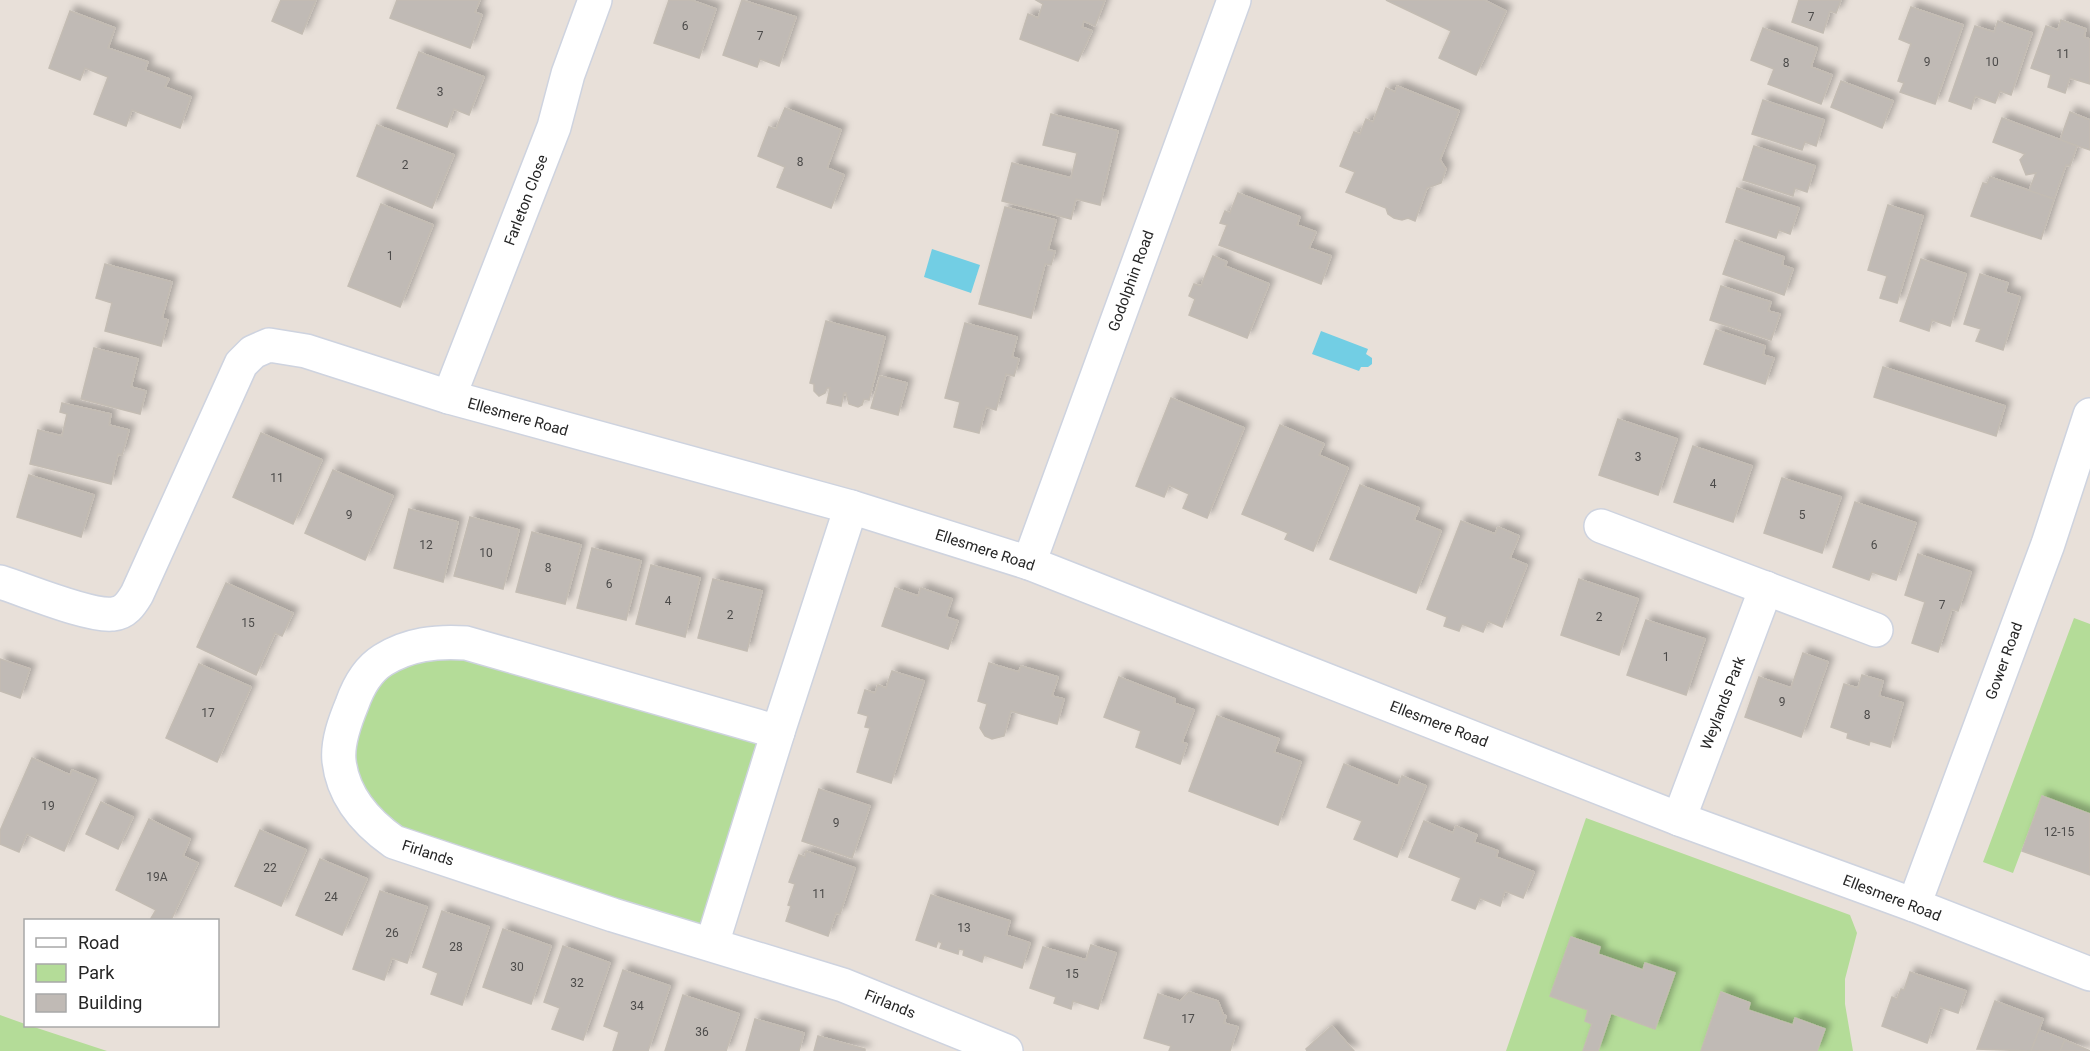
<svg xmlns="http://www.w3.org/2000/svg" width="2090" height="1051" viewBox="0 0 2090 1051" font-family="Roboto,sans-serif">
<style>
.green{fill:#b4dc98}
.water{fill:#72cee4}
.building{fill:#c0bab5;stroke:#c3bcb3;stroke-width:1.5;filter:url(#shadow)}
.lines{fill:none;stroke-linecap:round;stroke-linejoin:round}
.minor-casing{stroke:#ced3df;stroke-width:36}
.minor{stroke:#fff;stroke-width:33}
.labels{text-anchor:middle;stroke-width:4.5;stroke-linejoin:round;paint-order:stroke}
.number-label{font-size:12px;fill:#4c4b4a}
.street-label{font-size:15px;fill:#262626;stroke:#fff}
</style>
<defs>
<filter id="shadow"><feDropShadow dx="5.5" dy="-5.5" stdDeviation="3" flood-color="#0004"/></filter>
</defs>
<rect width="100%" height="100%" fill="#e8e0d9"/>
<!-- green -->
<g class="green">
<polygon points="2074,618 2090,624 2090,814 2042,796 2013,873 1983,862"/>
<polygon points="411,647 778,732 712,944 374,828 343,727"/>
<polygon points="1586,818 1850,915 1857,933 1845,979 1845,1004 1853,1051 1817,1051 1825,1029 1795,1019 1793,1025 1748,1010 1750,1002 1722,992 1701,1051 1598,1051 1611,1013 1655,1028 1675,973 1645,963 1643,970 1598,954 1600,947 1572,937 1588,1010 1585,1021 1592,1024 1583,1051 1506,1051"/>
<polygon points="0,1015 25,1024 26,1026 31,1026 107,1051 0,1051"/>
</g>
<!-- water -->
<g class="water">
<polygon points="932,249 980,265 971,293 924,277"/>
<polygon points="1321,331 1368,349 1366,354 1372,358 1372,364 1368,367 1361,367 1359,371 1312,354"/>
</g>
<!-- building -->
<g class="building">
<polygon points="281,0 316,0 302,34 272,21"/>
<polygon points="397,0 480,0 475,12 482,15 470,48 390,18"/>
<polygon points="669,0 691,0 716,9 699,58 654,43"/>
<polygon points="742,0 796,17 779,66 760,59 757,67 723,55"/>
<polygon points="1036,0 1105,0 1095,26 1084,21 1082,27 1092,31 1078,61 1020,39 1028,14 1038,18 1043,4"/>
<polygon points="1386,0 1484,0 1506,11 1476,75 1439,58 1451,31"/>
<polygon points="1799,0 1841,0 1836,13 1830,11 1823,33 1792,22"/>
<polygon points="1911,7 1963,25 1935,104 1900,92 1904,83 1898,81 1911,44 1899,39"/>
<polygon points="70,11 115,28 108,48 148,62 145,70 169,79 165,87 191,97 180,128 132,110 126,126 94,114 108,77 85,68 80,80 49,68"/>
<polygon points="2061,20 2086,29 2084,37 2090,39 2090,84 2070,78 2065,93 2048,87 2051,75 2031,68 2046,26 2058,30"/>
<polygon points="1998,21 2032,33 2011,95 2000,91 1995,103 1975,96 1971,109 1949,101 1975,26 1994,32"/>
<polygon points="1763,28 1817,48 1811,67 1832,75 1821,104 1768,84 1774,69 1751,60"/>
<polygon points="419,52 484,77 469,115 454,109 447,127 397,108"/>
<polygon points="1841,81 1893,101 1882,128 1831,107"/>
<polygon points="1397,86 1459,111 1440,160 1446,169 1441,183 1427,188 1415,221 1408,218 1402,220 1394,218 1388,214 1386,208 1346,192 1355,172 1340,166 1354,132 1360,134 1366,119 1373,122 1386,88 1395,92"/>
<polygon points="1763,100 1824,120 1816,146 1805,142 1802,150 1752,134"/>
<polygon points="785,108 841,130 827,168 844,175 831,208 777,187 785,167 758,156 769,127 776,129"/>
<polygon points="2070,112 2090,120 2090,150 2060,140"/>
<polygon points="1051,114 1118,131 1100,205 1076,199 1071,219 1002,201 1012,163 1071,178 1077,153 1043,145"/>
<polygon points="2002,118 2077,146 2070,166 2066,165 2054,199 2029,191 2036,173 2026,175 2020,160 2025,154 1993,142"/>
<polygon points="377,125 454,155 432,208 357,176"/>
<polygon points="1754,146 1815,166 1807,192 1795,188 1793,196 1743,180"/>
<polygon points="1990,177 2054,199 2041,239 1971,216 1983,183 1987,184"/>
<polygon points="1737,188 1799,208 1790,234 1779,230 1776,238 1726,222"/>
<polygon points="1238,193 1300,217 1297,225 1316,232 1309,248 1331,256 1321,284 1219,245 1227,225 1220,223 1225,211 1230,213"/>
<polygon points="381,204 433,225 400,307 348,286"/>
<polygon points="1888,205 1923,216 1897,303 1880,298 1887,276 1868,270"/>
<polygon points="1005,207 1056,220 1048,250 1055,251 1051,265 1045,264 1031,318 979,304"/>
<polygon points="1735,240 1784,257 1782,265 1793,269 1784,295 1723,274"/>
<polygon points="1213,256 1227,262 1225,266 1269,284 1247,338 1189,315 1195,299 1189,296 1194,284 1201,286"/>
<polygon points="1921,259 1966,274 1950,326 1932,320 1929,331 1900,321"/>
<polygon points="105,264 172,282 162,318 168,320 161,346 105,331 112,303 96,298"/>
<polygon points="1980,274 2008,283 2005,292 2020,297 2003,350 1976,341 1981,329 1964,324"/>
<polygon points="1721,286 1771,302 1768,311 1780,314 1771,340 1710,320"/>
<polygon points="826,321 885,337 869,400 864,399 862,405 858,407 849,404 846,393 844,393 841,406 827,403 830,388 827,388 825,393 819,396 814,391 814,384 810,383"/>
<polygon points="965,323 1017,337 1012,357 1019,359 1014,376 1006,374 996,410 986,407 979,433 954,427 960,402 945,398"/>
<polygon points="1716,330 1765,346 1763,355 1774,358 1765,384 1704,364"/>
<polygon points="94,348 138,359 131,387 146,391 140,414 81,399"/>
<polygon points="1883,367 2005,406 1996,436 1874,397"/>
<polygon points="880,376 907,383 898,415 871,408"/>
<polygon points="1171,398 1244,428 1207,518 1183,508 1189,494 1169,485 1164,497 1136,486"/>
<polygon points="62,403 111,414 109,425 129,430 122,455 118,454 111,484 30,464 38,430 62,436 67,414 60,412"/>
<polygon points="1618,419 1677,439 1658,495 1599,475"/>
<polygon points="1280,425 1324,444 1319,455 1348,468 1313,551 1285,539 1288,533 1242,514"/>
<polygon points="261,433 322,460 293,524 233,497"/>
<polygon points="1693,446 1752,466 1733,522 1674,502"/>
<polygon points="333,470 393,496 365,560 305,533"/>
<polygon points="29,475 94,495 81,537 17,517"/>
<polygon points="1782,478 1841,497 1822,553 1764,533"/>
<polygon points="1360,485 1419,508 1414,520 1441,531 1416,593 1330,559"/>
<polygon points="1855,502 1916,523 1896,580 1872,572 1869,580 1833,567"/>
<polygon points="409,509 458,522 443,582 394,568"/>
<polygon points="470,517 519,530 503,589 454,576"/>
<polygon points="1461,521 1495,534 1498,527 1519,536 1510,558 1527,565 1502,627 1488,621 1483,632 1462,624 1459,631 1444,626 1447,617 1427,609"/>
<polygon points="532,532 581,545 565,604 516,592"/>
<polygon points="592,548 641,561 626,620 577,608"/>
<polygon points="1918,554 1971,572 1958,611 1952,609 1938,652 1912,643 1925,602 1905,595"/>
<polygon points="651,565 700,578 685,637 636,624"/>
<polygon points="713,579 762,591 747,651 698,638"/>
<polygon points="1579,579 1638,599 1619,655 1561,635"/>
<polygon points="226,583 293,613 282,636 275,633 256,675 197,647"/>
<polygon points="895,588 918,596 921,588 952,599 946,617 958,621 948,649 882,626"/>
<polygon points="1646,620 1705,639 1686,695 1627,675"/>
<polygon points="1803,653 1828,662 1801,737 1745,717 1759,677 1791,688"/>
<polygon points="0,659 30,669 20,698 0,691"/>
<polygon points="989,663 1019,672 1021,666 1058,677 1052,696 1064,699 1057,724 1011,711 1004,736 992,739 985,736 980,728 987,704 978,701"/>
<polygon points="199,664 251,687 217,762 166,738"/>
<polygon points="892,671 924,681 891,783 857,772 870,728 865,727 868,716 858,713 865,690 875,693 878,685 886,688"/>
<polygon points="1862,675 1883,681 1879,696 1903,703 1890,747 1870,741 1869,745 1847,738 1848,733 1831,727 1844,684 1858,688"/>
<polygon points="1119,677 1175,699 1174,703 1194,710 1182,742 1187,744 1180,764 1136,747 1141,731 1104,717"/>
<polygon points="1217,716 1279,739 1274,752 1301,762 1278,825 1189,791"/>
<polygon points="32,758 70,775 72,770 96,780 64,851 27,834 19,852 0,844 0,831"/>
<polygon points="1344,764 1398,786 1402,776 1426,786 1397,857 1354,839 1362,821 1327,807"/>
<polygon points="819,789 870,806 852,858 802,841"/>
<polygon points="2042,796 2090,814 2090,875 2022,851"/>
<polygon points="101,802 133,817 118,849 86,834"/>
<polygon points="149,819 190,839 183,856 198,863 171,920 150,920 156,910 116,890"/>
<polygon points="1424,821 1453,833 1456,826 1477,835 1474,842 1498,851 1496,857 1534,872 1523,898 1505,891 1500,906 1480,898 1475,909 1452,900 1461,878 1409,857"/>
<polygon points="260,830 306,850 281,906 235,886"/>
<polygon points="806,851 855,868 840,914 836,913 828,936 786,921 791,906 788,905 795,884 789,882 799,855 805,857"/>
<polygon points="320,859 367,879 342,935 296,915"/>
<polygon points="380,891 427,907 407,963 392,958 384,980 353,969"/>
<polygon points="931,895 1010,921 1006,935 1030,943 1022,968 984,955 982,962 963,955 964,950 959,949 958,954 940,948 942,943 938,941 936,947 916,940"/>
<polygon points="442,911 489,927 462,1005 431,994 438,973 423,967"/>
<polygon points="503,929 551,946 531,1004 483,987"/>
<polygon points="1571,937 1600,947 1598,954 1643,970 1645,963 1675,973 1655,1029 1611,1013 1598,1051 1583,1051 1592,1024 1585,1021 1588,1010 1550,996"/>
<polygon points="1091,945 1116,953 1098,1009 1073,1001 1071,1009 1054,1003 1056,997 1030,988 1043,947 1086,960"/>
<polygon points="563,946 610,963 583,1040 552,1029 560,1008 544,1002"/>
<polygon points="623,970 670,986 648,1051 613,1051 619,1032 604,1026"/>
<polygon points="1910,972 1966,991 1958,1013 1940,1007 1927,1043 1882,1026 1892,997 1897,999 1901,989 1904,990"/>
<polygon points="1189,992 1218,1001 1223,1014 1226,1016 1224,1023 1238,1027 1230,1051 1169,1051 1171,1046 1144,1038 1158,994 1180,1001"/>
<polygon points="1721,992 1750,1003 1748,1010 1793,1025 1795,1018 1825,1029 1817,1051 1701,1051"/>
<polygon points="683,995 739,1014 726,1051 665,1051"/>
<polygon points="1995,1001 2043,1019 2031,1051 1977,1049"/>
<polygon points="755,1019 804,1033 799,1051 746,1051"/>
<polygon points="1332,1026 1354,1051 1307,1051 1306,1049"/>
<polygon points="2039,1030 2065,1040 2060,1051 2031,1051"/>
<polygon points="818,1036 865,1049 865,1051 814,1051"/>
<polygon points="2065,1040 2090,1051 2060,1051"/>
</g>
<g class="lines">
<!-- minor casing -->
<g class="minor-casing">
<g id="minor">
<polyline points="449,397 554,127 568,74 595,0"/>
<path d="M851 507 778 732 466 643C436 641 409 644 383 660 367 670 358 687 352 704 345 721 337 742 339 761 343 796 367 823 394 842L613 915 843 985 1006 1051"/>
<polyline points="1601,526 1876,630"/>
<polyline points="1029,563 1234,0"/>
<path d="M0 582C26 590 89 617 113 614 125 613 131 604 137 594L241 364 253 352 269 345 306 351 449 397 851 507 1029 563 1679 819 1914 905 2090 974"/>
<polyline points="1679,819 1766,588"/>
<polyline points="1914,905 2048,544 2090,415"/>
<polyline points="712,944 778,732"/>
</g>
</g>
<!-- minor -->
<use href="#minor" class="minor"/>
</g>
<g class="labels">
<!-- number labels -->
<g class="number-label">
<text x="1811" y="21">7</text>
<text x="685" y="30">6</text>
<text x="760" y="40">7</text>
<text x="2063" y="58">11</text>
<text x="1927" y="66">9</text>
<text x="1992" y="66">10</text>
<text x="1786" y="67">8</text>
<text x="440" y="96">3</text>
<text x="800" y="166">8</text>
<text x="405" y="169">2</text>
<text x="390" y="260">1</text>
<text x="1638" y="461">3</text>
<text x="277" y="482">11</text>
<text x="1713" y="488">4</text>
<text x="349" y="519">9</text>
<text x="1802" y="519">5</text>
<text x="426" y="549">12</text>
<text x="1874" y="549">6</text>
<text x="486" y="557">10</text>
<text x="548" y="572">8</text>
<text x="609" y="588">6</text>
<text x="668" y="605">4</text>
<text x="1942" y="609">7</text>
<text x="730" y="619">2</text>
<text x="1599" y="621">2</text>
<text x="248" y="627">15</text>
<text x="1666" y="661">1</text>
<text x="1782" y="706">9</text>
<text x="208" y="717">17</text>
<text x="1867" y="719">8</text>
<text x="48" y="810">19</text>
<text x="836" y="827">9</text>
<text x="2059" y="836">12-15</text>
<text x="270" y="872">22</text>
<text x="157" y="881">19A</text>
<text x="819" y="898">11</text>
<text x="331" y="901">24</text>
<text x="964" y="932">13</text>
<text x="392" y="937">26</text>
<text x="456" y="951">28</text>
<text x="517" y="971">30</text>
<text x="1072" y="978">15</text>
<text x="577" y="987">32</text>
<text x="637" y="1010">34</text>
<text x="1188" y="1023">17</text>
<text x="702" y="1036">36</text>
</g>
<!-- street labels -->
<g class="street-label">
<text transform="translate(526 200) rotate(-69)" y="5">Farleton Close</text>
<text transform="translate(1131 281) rotate(-70)" y="5">Godolphin Road</text>
<text transform="translate(518 417) rotate(16)" y="5">Ellesmere Road</text>
<text transform="translate(985 550) rotate(18)" y="5">Ellesmere Road</text>
<text transform="translate(2004 661) rotate(-70)" y="5">Gower Road</text>
<text transform="translate(1723 703) rotate(-69)" y="5">Weylands Park</text>
<text transform="translate(1439 724) rotate(21)" y="5">Ellesmere Road</text>
<text transform="translate(428 853) rotate(18)" y="5">Firlands</text>
<text transform="translate(1892 898) rotate(21)" y="5">Ellesmere Road</text>
<text transform="translate(890 1004) rotate(22)" y="5">Firlands</text>
</g>
</g>
<!-- legend -->
<rect x="24" y="919" width="195" height="108" fill="#ffffff" stroke="#a8a8a8" stroke-width="1.5"/>
<rect x="36" y="938" width="30" height="9" fill="#ffffff" stroke="#a8a8a8" stroke-width="1.5"/>
<text x="78" y="949" font-size="18" fill="#262626">Road</text>
<rect x="36" y="964" width="30" height="18" fill="#b4dc98" stroke="#a8a8a8" stroke-width="1.5"/>
<text x="78" y="979" font-size="18" fill="#262626">Park</text>
<rect x="36" y="994" width="30" height="18" fill="#c0bab5" stroke="#a8a8a8" stroke-width="1.5"/>
<text x="78" y="1009" font-size="18" fill="#262626">Building</text>
</svg>
